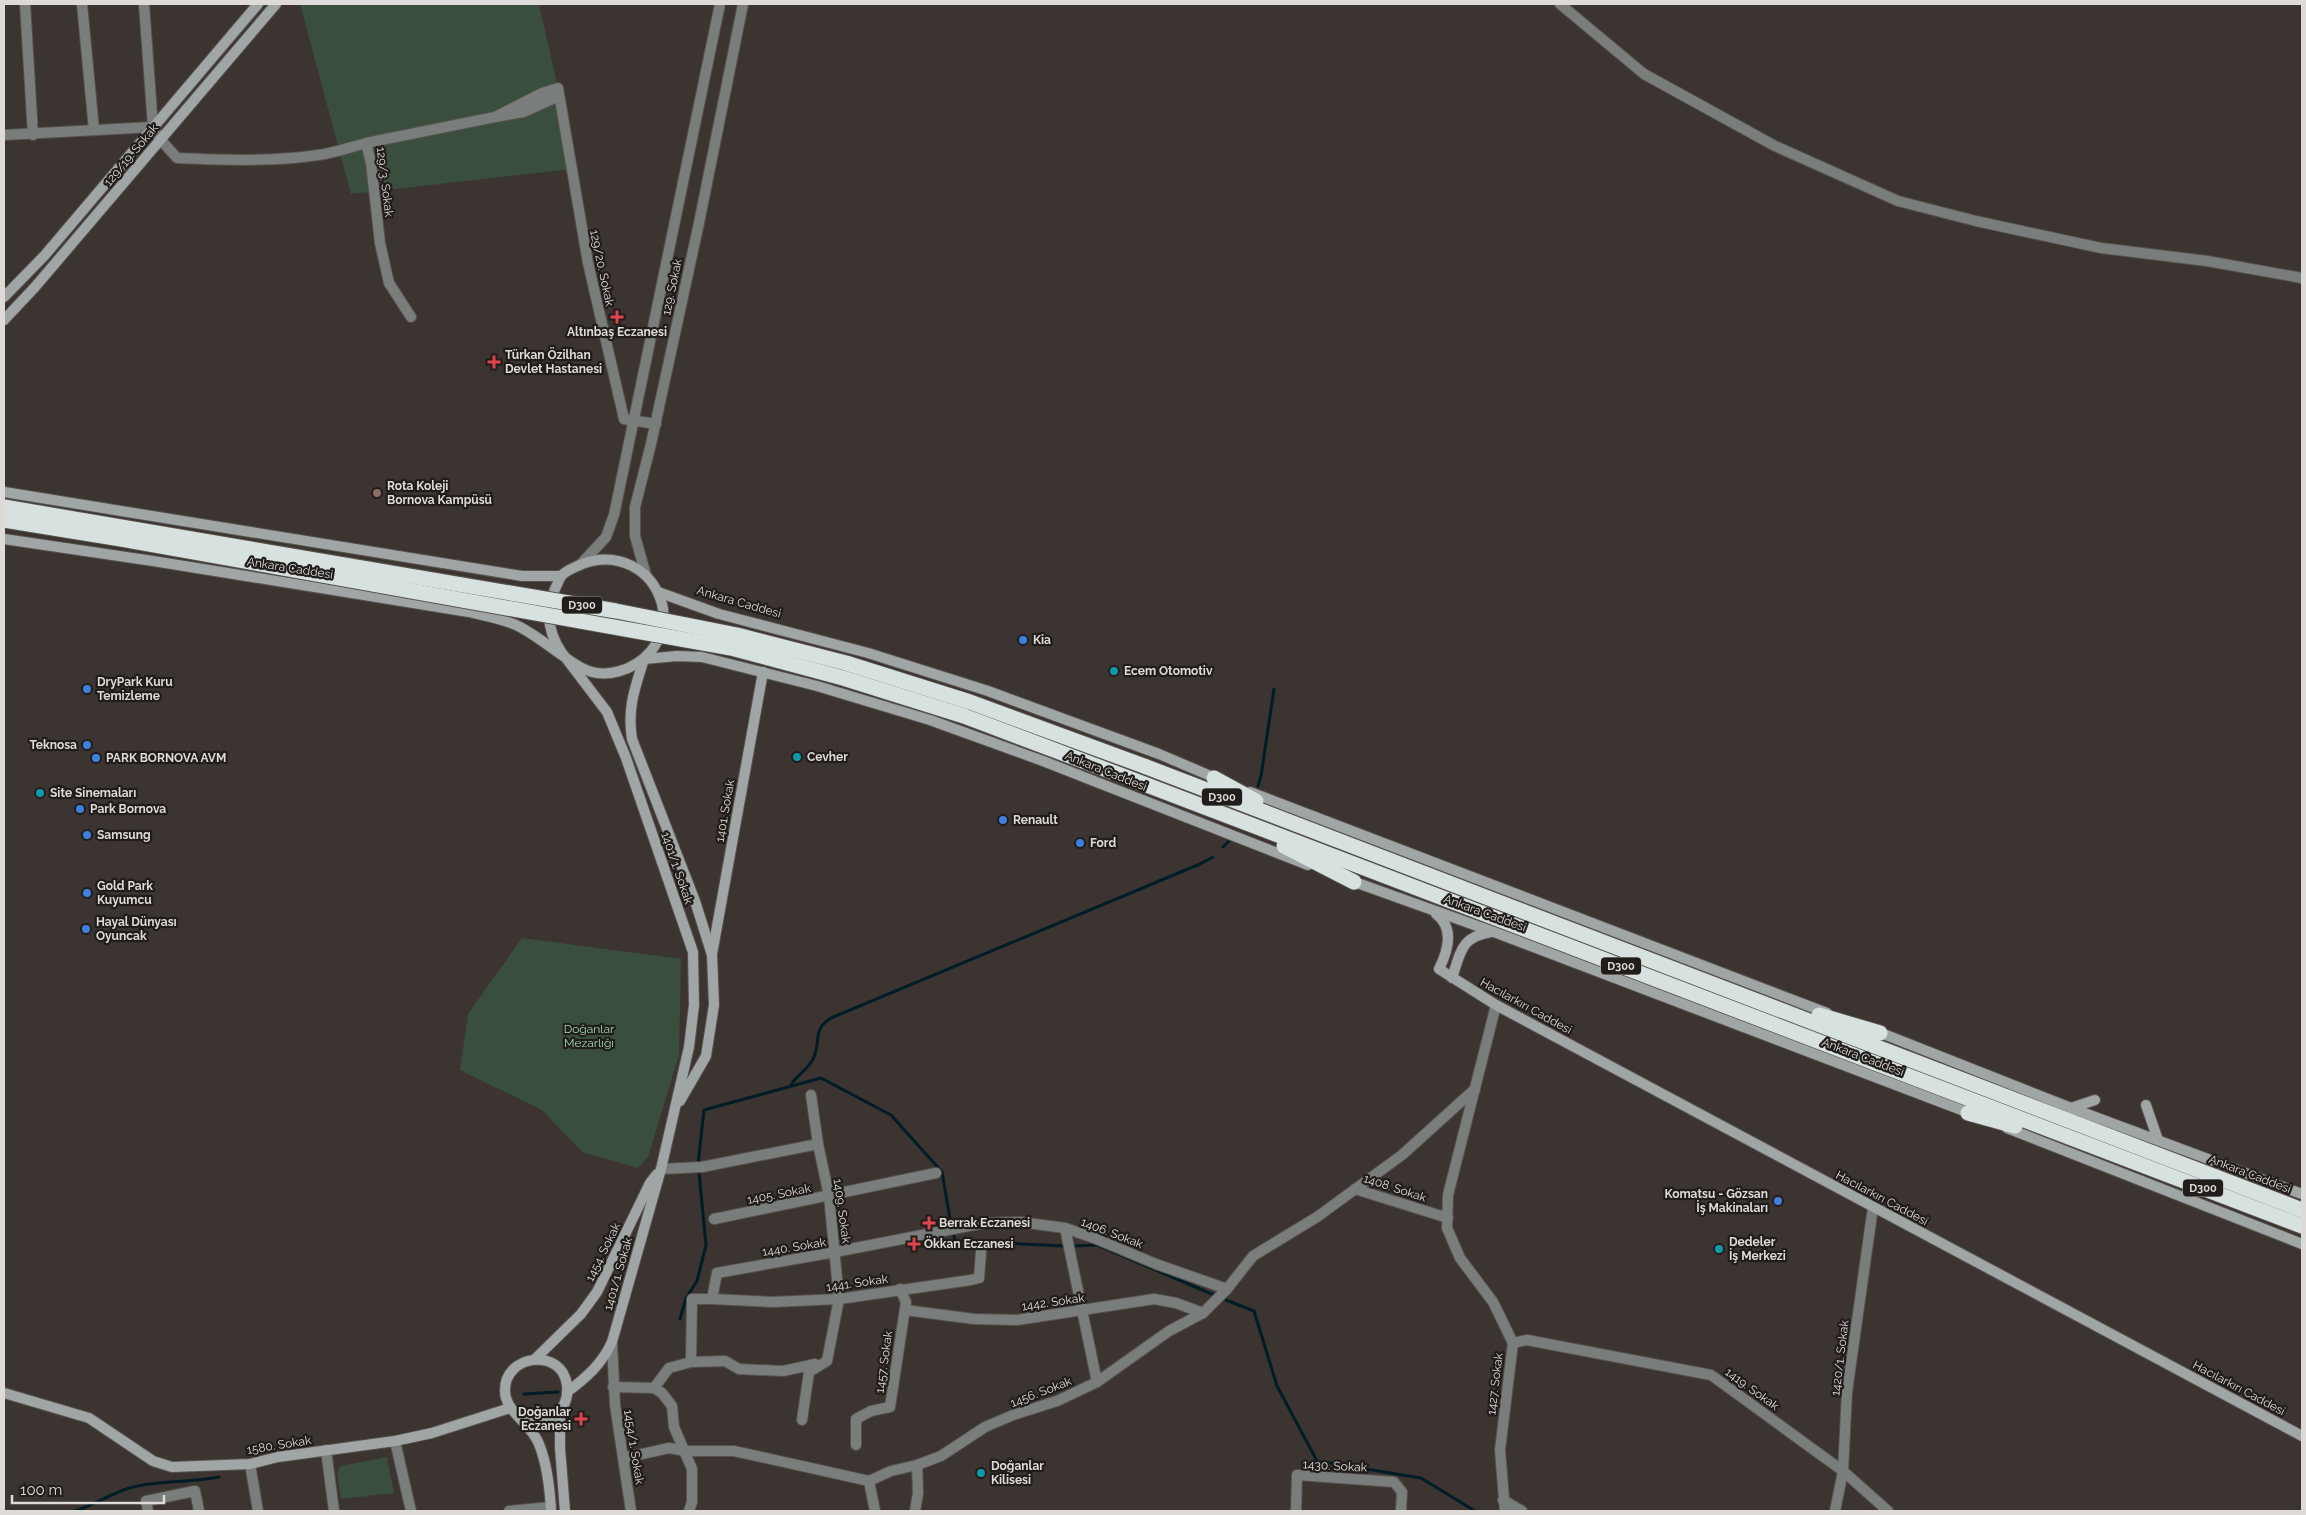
<svg xmlns="http://www.w3.org/2000/svg" width="2306" height="1515" viewBox="0 0 2306 1515" font-family="Raleway,sans-serif">
<style>
.green{fill:#3a4e3e}
.lines{fill:none;stroke-linecap:round;stroke-linejoin:round}
.stream{stroke:#001d26;stroke-width:3}
.street-casing{stroke:#58524e;stroke-width:12}
.secondary-casing{stroke:#58524e;stroke-width:12}
.highway-casing{stroke:#58524e;stroke-width:17}
.street{stroke:#797e7d;stroke-width:10}
.secondary{stroke:#9fa6a5;stroke-width:10}
.highway{stroke:#d6e1e0;stroke-width:15}
.highway-bridge-casing{stroke:#58524e;stroke-width:17;stroke-linecap:butt}
.highway-bridge{stroke:#d6e1e0;stroke-width:15}
.health-dot{fill:#e0444e;stroke:#201d1b;stroke-width:2}
.education-dot{fill:#8d6e63;stroke:#201d1b;stroke-width:2}
.shop-dot{fill:#3f7fe0;stroke:#201d1b;stroke-width:2}
.culture-dot{fill:#0f9aa8;stroke:#201d1b;stroke-width:2}
.labels{text-anchor:middle;stroke-width:4.5;stroke-linejoin:round;paint-order:stroke}
.shield{fill:#201d1b;stroke:#a5a19f;stroke-width:1}
.shield-label{font-size:11px;font-weight:bold;fill:#dedad7}
.street-label{font-size:12px;fill:#dedad7;stroke:#201d1b}
.poi-label{font-size:12px;font-weight:bold;fill:#dedad7;stroke:#201d1b;text-anchor:start}
.park-label{font-size:12px;fill:#a3d8ad;stroke:#201d1b}
</style>
<rect width="100%" height="100%" fill="#3b3430"/>
<!-- green -->
<g class="green">
<polygon points="300,4 539,4 558,88 572,169 351,194"/>
<polygon points="522,938 681,959 679,1055 648,1157 638,1168 582,1152 542,1110 460,1070 468,1014"/>
<polygon points="387,1457 394,1493 341,1499 337,1473 341,1466"/>
</g>
<g class="lines">
<!-- stream -->
<g class="stream">
<polyline points="1258,786 1261,776 1274,689"/>
<polyline points="1223,847 1229,841"/>
<path d="M791 1085C797 1075 809 1069 814 1057 821 1040 812 1030 831 1018L1200 864 1213 857"/>
<polyline points="698,1164 704,1110 821,1078 891,1115 942,1172 951,1225"/>
<polyline points="953,1234 956,1241 1064,1246"/>
<polyline points="1074,1246 1097,1245 1214,1295"/>
<polyline points="1226,1300 1254,1311 1277,1386 1317,1461 1421,1478 1475,1511"/>
<polyline points="680,1319 686,1298 697,1281 706,1245 699,1173"/>
<polyline points="524,1394 558,1392"/>
<path d="M75 1511C95 1505 113 1492 133 1487 161 1480 190 1483 219 1477"/>
</g>
<!-- street casing -->
<g class="street-casing">
<g id="street">
<polyline points="25,4 33,135"/>
<polyline points="82,4 94,130"/>
<path d="M144 4 153 127 160 139 177 158C224 160 271 162 318 155 334 153 351 147 366 143"/>
<polyline points="1560,4 1644,74 1775,146 1898,201 1976,221 2101,248 2207,261 2302,278"/>
<polyline points="559,96 524,112 495,117 542,93 558,88 588,263 624,419 656,424"/>
<polyline points="4,135 153,127"/>
<polyline points="411,317 389,283 380,243 371,163 366,143 495,117"/>
<polyline points="580,565 606,537 614,515 720,4"/>
<polyline points="646,575 635,536 635,507 651,444 699,223 743,4"/>
<polyline points="1496,1005 1448,1195 1447,1228 1460,1258 1493,1302 1513,1343 1500,1450 1505,1511"/>
<polyline points="811,1095 818,1144"/>
<polyline points="661,1169 702,1167 818,1144 829,1196 839,1299 827,1361 809,1372 802,1420"/>
<polyline points="1355,1189 1448,1218"/>
<polyline points="714,1219 936,1173"/>
<polyline points="1065,1228 1097,1382"/>
<polyline points="712,1299 773,1302 839,1299 971,1280 979,1278 981,1252"/>
<polyline points="905,1310 974,1319 1017,1320 1154,1299 1176,1303 1203,1313"/>
<polyline points="612,1342 615,1405 631,1511"/>
<polyline points="1513,1343 1527,1340 1711,1375 1843,1471 1888,1511"/>
<polyline points="691,1362 692,1299 712,1299 717,1273 835,1252 984,1223 1020,1222 1065,1228 1094,1238 1156,1264 1227,1289"/>
<polyline points="613,1387 654,1388 662,1393 672,1406 674,1427 692,1469 692,1502 689,1511"/>
<polyline points="654,1388 669,1368 691,1362 725,1361 739,1369 783,1371 815,1364"/>
<polyline points="395,1441 411,1511"/>
<polyline points="856,1445 856,1419 871,1411 890,1407 906,1302 900,1289"/>
<polyline points="326,1450 334,1511"/>
<polyline points="624,1458 669,1448 686,1451 734,1451 869,1481 891,1471 917,1465 941,1456 985,1427 1013,1415 1057,1401 1097,1382 1169,1331 1203,1313 1227,1289 1253,1256 1317,1217 1402,1155 1475,1089"/>
<polyline points="250,1464 258,1511"/>
<polyline points="869,1481 875,1511"/>
<polyline points="1503,1500 1522,1511"/>
<polyline points="148,1511 146,1501 195,1491 199,1511"/>
<polyline points="509,1511 551,1507"/>
<polyline points="915,1511 918,1493 917,1465"/>
<polyline points="1296,1511 1297,1475 1394,1482 1402,1492 1401,1511"/>
<polyline points="1835,1511 1843,1471 1847,1392 1873,1207"/>
</g>
</g>
<!-- secondary casing -->
<g class="secondary-casing">
<g id="secondary">
<polyline points="4,297 45,255 258,4"/>
<polyline points="4,320 35,287 276,4"/>
<polyline points="4,492 522,576 561,576"/>
<path d="M4 539 153 561 469 612C485 616 505 619 520 627 541 638 559 655 580 667 604 681 635 670 651 651 662 638 666 619 662 604 652 568 617 551 582 564 575 567 567 570 562 575 559 579 557 585 555 589 545 612 548 633 562 653L607 712 626 758 693 952 694 1005 689 1047 661 1169 612 1342C602 1364 586 1378 567 1392"/>
<polyline points="658,592 719,614 868,653 988,691 1159,754 1220,780"/>
<polyline points="644,659 677,656 702,657 817,686 930,720 1043,761 1308,865"/>
<path d="M644 659C635 688 627 708 632 739L695 901 712 955 714 1005 706 1056 680 1101"/>
<polyline points="1250,792 1827,1013"/>
<polyline points="1349,880 1494,932 1972,1114"/>
<path d="M1436 914C1455 928 1448 951 1439 969L1496 1005 2302 1436"/>
<polyline points="712,954 763,672"/>
<path d="M1452 978C1461 951 1461 937 1491 932"/>
<polyline points="1876,1031 2071,1108 2302,1194"/>
<polyline points="2146,1105 2158,1140"/>
<polyline points="2071,1108 2095,1100"/>
<polyline points="2007,1128 2302,1244"/>
<polyline points="535,1359 581,1314 597,1292 650,1183 657,1174"/>
<polyline points="4,1393 89,1418 153,1461 172,1467 250,1464 278,1457 395,1441 432,1433 510,1408"/>
<polyline points="560,1410 560,1448 565,1511"/>
<path d="M522 1419C546 1425 570 1413 567 1385 562 1347 504 1354 505 1391 505 1412 531 1423 539 1444 547 1464 550 1490 551 1511"/>
</g>
</g>
<!-- highway casing -->
<g class="highway-casing">
<g id="highway">
<polyline points="1144,766 2302,1210"/>
<polyline points="1214,778 1256,801"/>
<polyline points="1139,782 2302,1226"/>
<polyline points="1284,846 1354,882"/>
<polyline points="1819,1015 1880,1033"/>
<polyline points="1968,1113 2015,1126"/>
</g>
</g>
<!-- street -->
<use href="#street" class="street"/>
<!-- secondary -->
<use href="#secondary" class="secondary"/>
<!-- highway -->
<use href="#highway" class="highway"/>
<!-- highway-bridge casing -->
<g class="highway-bridge-casing">
<g id="highway-bridge">
<polyline points="4,507 616,611 737,635 846,663 970,702 1144,766"/>
<polyline points="4,520 121,539 731,648 843,678 964,716 1139,782"/>
</g>
</g>
<!-- highway-bridge -->
<use href="#highway-bridge" class="highway-bridge"/>
</g>
<!-- markers -->
<g class="health-dot">
<path d="M614.5 309.5h5v5h5v5h-5v5h-5v-5h-5v-5h5z"/>
<path d="M491.5 354.5h5v5h5v5h-5v5h-5v-5h-5v-5h5z"/>
<path d="M926.5 1215.5h5v5h5v5h-5v5h-5v-5h-5v-5h5z"/>
<path d="M911.5 1236.5h5v5h5v5h-5v5h-5v-5h-5v-5h5z"/>
<path d="M578.5 1411.5h5v5h5v5h-5v5h-5v-5h-5v-5h5z"/>
</g>
<circle class="education-dot" cx="377" cy="493" r="5"/>
<g class="shop-dot">
<circle cx="1023" cy="640" r="5"/>
<circle cx="87" cy="689" r="5"/>
<circle cx="87" cy="745" r="5"/>
<circle cx="96" cy="758" r="5"/>
<circle cx="80" cy="809" r="5"/>
<circle cx="1003" cy="820" r="5"/>
<circle cx="87" cy="835" r="5"/>
<circle cx="1080" cy="843" r="5"/>
<circle cx="87" cy="893" r="5"/>
<circle cx="86" cy="929" r="5"/>
<circle cx="1778" cy="1201" r="5"/>
</g>
<g class="culture-dot">
<circle cx="1114" cy="671" r="5"/>
<circle cx="797" cy="757" r="5"/>
<circle cx="40" cy="793" r="5"/>
<circle cx="1719" cy="1249" r="5"/>
<circle cx="981" cy="1473" r="5"/>
</g>
<g class="labels">
<!-- shield labels -->
<g class="shield">
<rect x="562" y="596.5" width="40" height="17" rx="4"/>
<rect x="1202" y="788.5" width="40" height="17" rx="4"/>
<rect x="1601" y="957.5" width="40" height="17" rx="4"/>
<rect x="2183" y="1179.5" width="40" height="17" rx="4"/>
</g>
<g class="shield-label">
<text x="582" y="609">D300</text>
<text x="1222" y="801">D300</text>
<text x="1621" y="970">D300</text>
<text x="2203" y="1192">D300</text>
</g>
<!-- street labels -->
<g class="street-label">
<text transform="translate(131 155) rotate(-50)" y="4">129/19. Sokak</text>
<text transform="translate(385 182) rotate(83)" y="4">129/3. Sokak</text>
<text transform="translate(602 268) rotate(78)" y="4">129/20. Sokak</text>
<text transform="translate(672 287) rotate(-78)" y="4">129. Sokak</text>
<text transform="translate(290 568) rotate(9)" y="4">Ankara Caddesi</text>
<text transform="translate(739 602) rotate(16)" y="4">Ankara Caddesi</text>
<text transform="translate(1106 771) rotate(22)" y="4">Ankara Caddesi</text>
<text transform="translate(725 811) rotate(-80)" y="4">1401. Sokak</text>
<text transform="translate(677 868) rotate(71)" y="4">1401/1. Sokak</text>
<text transform="translate(1485 913) rotate(20)" y="4">Ankara Caddesi</text>
<text transform="translate(1526 1006) rotate(29)" y="4">Hacılarkırı Caddesi</text>
<text transform="translate(1863 1057) rotate(21)" y="4">Ankara Caddesi</text>
<text transform="translate(2250 1174) rotate(21)" y="4">Ankara Caddesi</text>
<text transform="translate(1395 1188) rotate(18)" y="4">1408. Sokak</text>
<text transform="translate(779 1194) rotate(-11)" y="4">1405. Sokak</text>
<text transform="translate(1882 1198) rotate(28)" y="4">Hacılarkırı Caddesi</text>
<text transform="translate(842 1211) rotate(82)" y="4">1409. Sokak</text>
<text transform="translate(1112 1233) rotate(21)" y="4">1406. Sokak</text>
<text transform="translate(794 1247) rotate(-9)" y="4">1440. Sokak</text>
<text transform="translate(603 1252) rotate(-64)" y="4">1454. Sokak</text>
<text transform="translate(618 1274) rotate(-74)" y="4">1401/1. Sokak</text>
<text transform="translate(857 1283) rotate(-8)" y="4">1441. Sokak</text>
<text transform="translate(1053 1302) rotate(-8)" y="4">1442. Sokak</text>
<text transform="translate(1840 1358) rotate(-83)" y="4">1420/1. Sokak</text>
<text transform="translate(884 1362) rotate(-82)" y="4">1457. Sokak</text>
<text transform="translate(1495 1384) rotate(-83)" y="4">1427. Sokak</text>
<text transform="translate(2239 1388) rotate(28)" y="4">Hacılarkırı Caddesi</text>
<text transform="translate(1752 1389) rotate(36)" y="4">1419. Sokak</text>
<text transform="translate(1041 1392) rotate(-21)" y="4">1456. Sokak</text>
<text transform="translate(279 1445) rotate(-9)" y="4">1580. Sokak</text>
<text transform="translate(634 1447) rotate(81)" y="4">1454/1. Sokak</text>
<text transform="translate(1335 1466) rotate(3)" y="4">1430. Sokak</text>
</g>
<!-- poi labels -->
<g class="poi-label">
<text x="617" y="336" text-anchor="middle">Altınbaş Eczanesi</text>
<text x="505" y="359">Türkan Özilhan<tspan x="505" dy="14">Devlet Hastanesi</tspan></text>
<text x="387" y="490">Rota Koleji<tspan x="387" dy="14">Bornova Kampüsü</tspan></text>
<text x="1033" y="644">Kia</text>
<text x="1124" y="675">Ecem Otomotiv</text>
<text x="97" y="686">DryPark Kuru<tspan x="97" dy="14">Temizleme</tspan></text>
<text x="77" y="749" text-anchor="end">Teknosa</text>
<text x="807" y="761">Cevher</text>
<text x="106" y="762">PARK BORNOVA AVM</text>
<text x="50" y="797">Site Sinemaları</text>
<text x="90" y="813">Park Bornova</text>
<text x="1013" y="824">Renault</text>
<text x="97" y="839">Samsung</text>
<text x="1090" y="847">Ford</text>
<text x="97" y="890">Gold Park<tspan x="97" dy="14">Kuyumcu</tspan></text>
<text x="96" y="926">Hayal Dünyası<tspan x="96" dy="14">Oyuncak</tspan></text>
<text x="1768" y="1198" text-anchor="end">Komatsu - Gözsan<tspan x="1768" dy="14">İş Makinaları</tspan></text>
<text x="939" y="1227">Berrak Eczanesi</text>
<text x="1729" y="1246">Dedeler<tspan x="1729" dy="14">İş Merkezi</tspan></text>
<text x="924" y="1248">Ökkan Eczanesi</text>
<text x="571" y="1416" text-anchor="end">Doğanlar<tspan x="571" dy="14">Eczanesi</tspan></text>
<text x="991" y="1470">Doğanlar<tspan x="991" dy="14">Kilisesi</tspan></text>
</g>
<!-- park labels -->
<g class="park-label">
<text x="589" y="1033">Doğanlar<tspan x="589" dy="14">Mezarlığı</tspan></text>
</g>
</g>
<!-- border -->
<rect width="2306" height="1515" fill="none" stroke="#dedad7" stroke-width="10"/>
<!-- scale -->
<path d="M12 1495v8h152v-8" fill="none" stroke="#dedad7" stroke-width="2.5"/>
<text x="20" y="1495" font-size="15" fill="#dedad7" stroke="#201d1b" stroke-width="4" paint-order="stroke">100 m</text>
</svg>
